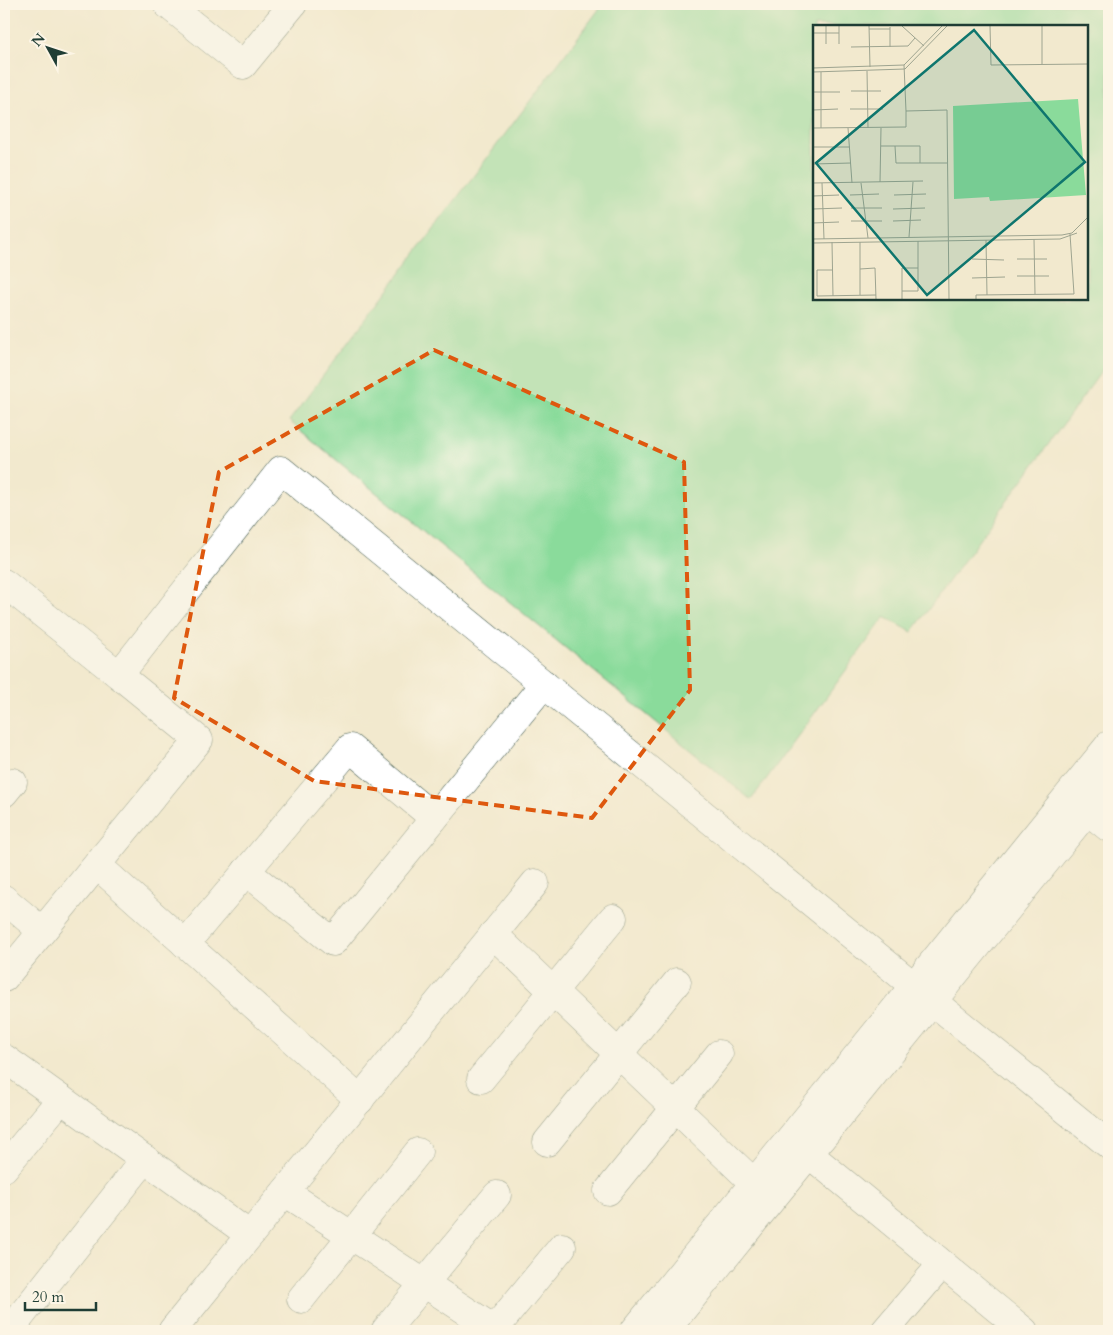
<svg xmlns="http://www.w3.org/2000/svg" width="1113" height="1335" viewBox="0 0 1113 1335" font-family="Cardo,serif">
<style>
.green{fill:#8adb9b;stroke:#548c68;fill-rule:evenodd}
.lines{fill:none;stroke-linecap:round;stroke-linejoin:round}
.minor-casing{stroke:#3f574b;stroke-width:29}
.minor{stroke:#fff;stroke-width:28}
.marked{fill:none;stroke:#de580e;stroke-width:4;stroke-dasharray:10 6;stroke-linejoin:round}
.inset-road{fill:none;stroke:#9ea490;stroke-width:1}
.view{fill:#0f766e;fill-opacity:0.15;stroke:#0f766e;stroke-width:2.5}
.inset-edge{fill:none;stroke:#1f3d34;stroke-width:2.5}
</style>
<rect width="100%" height="100%" fill="#fcf5e5"/>
<filter id="ink" filterUnits="userSpaceOnUse"><feTurbulence type="fractalNoise" baseFrequency=".02" numOctaves="2"/><feDisplacementMap in="SourceGraphic" scale="10" xChannelSelector="R" yChannelSelector="G"/><feConvolveMatrix kernelMatrix="1 2 1 2 8 2 1 2 1" color-interpolation-filters="sRGB"/></filter>
<filter id="wash" filterUnits="userSpaceOnUse"><feTurbulence type="fractalNoise" baseFrequency=".0096" numOctaves="4" result="noise"/><feDisplacementMap in="SourceGraphic" scale="20" xChannelSelector="R" yChannelSelector="G"/><feGaussianBlur stdDeviation="1.12" result="paint"/><feColorMatrix in="noise" values="0 0 0 0 0 0 0 0 0 0 0 0 0 0 0 0 0 1.4 0 .05"/><feComposite in="paint" operator="in"/></filter>
<g filter="url(#wash)">
<rect width="100%" height="100%" fill="#f2e9ce"/>
<!-- green -->
<path class="green" d="M603 4H1093L1109 15V361L912 632 885 617 751 800 289 421ZM814 26H1087V299H814Z"/>
</g>
<g filter="url(#ink)">
<g class="lines">
<!-- minor casing -->
<g class="minor-casing">
<g id="minor">
<polyline points="167,4 243,65 293,4"/>
<polyline points="4,583 119,675 281,470 1109,1145"/>
<polyline points="4,793 13,782"/>
<polyline points="1088,811 1109,828"/>
<polyline points="97,865 360,1100"/>
<polyline points="246,871 333,942 544,684"/>
<polyline points="4,899 42,931"/>
<polyline points="493,934 754,1183"/>
<polyline points="185,944 350,748 434,818"/>
<polyline points="4,978 199,740 119,675"/>
<polyline points="4,1058 250,1235"/>
<polyline points="481,1079 613,918"/>
<polyline points="547,1142 677,982"/>
<polyline points="809,1154 1024,1331"/>
<polyline points="4,1168 61,1099"/>
<polyline points="608,1191 719,1054"/>
<polyline points="285,1192 497,1331"/>
<polyline points="301,1299 418,1152"/>
<polyline points="9,1331 145,1159"/>
<polyline points="172,1331 535,883"/>
<polyline points="385,1331 497,1195"/>
<polyline points="493,1331 562,1247"/>
<polyline points="634,1331 1109,745"/>
<polyline points="665,1331 1109,784"/>
<polyline points="885,1331 942,1264"/>
</g>
</g>
<!-- minor -->
<use href="#minor" class="minor"/>
</g>
</g>
<!-- marked area -->
<path d="M0 0H1113V1335H0ZM434 350 684 462 690 690 592 818 314 781 174 698 219 472Z" fill="#f2e9ce" fill-opacity=".55" fill-rule="evenodd"/>
<path class="marked" d="M434 350 684 462 690 690 592 818 314 781 174 698 219 472Z"/>
<!-- overview -->
<g transform="translate(813 25)">
<rect width="275" height="275" fill="#f2e9ce"/>
<path d="M265 74 273 170 177 176 176 172 141 174 140 81Z" fill="#8adb9b"/>
<path class="inset-road" d="M13 1V19M26 1V19M56 1 57 42M89 1 111 21M177 1 178 40 275 39M77 2V22M56 4H77M0 8H26M38 22 95 21 102 13M229 39V1M91 40 93 86 134 85 136 274M0 43 91 40 129 1M54 46 55 103M0 47 92 44 134 1M8 47V103M38 66H68M0 67H27M37 84H70M0 85 25 84M0 103 93 102V86M35 103 39 158M68 121H107V138M82 121 83 138H134M0 122H37M0 139 38 138M67 157 68 103M0 158 110 156M9 158 11 214M48 158 55 213M37 170 66 169M81 170 113 169M0 171 26 170M38 183H69M0 184 29 183M80 184 112 183M38 196H69M80 196 108 195M0 198 26 197M96 212 100 157M0 214 249 210 259 208 275 192M221 214 222 269M173 215 174 270M19 217 20 271M47 217V270M0 218 247 214 264 208M159 234 191 235M204 234H234M47 244 62 243 63 274M20 245H4V271L63 270M204 251H236M159 253 192 252M89 266H105V216M89 274V243H105M163 274V270L261 269 257 209"/>
<path class="view" d="M161 5 272 137 114 270 3 138Z"/>
<rect width="275" height="275" class="inset-edge"/>
</g>
<!-- margin -->
<rect width="1113" height="1335" fill="none" stroke="#fcf5e5" stroke-width="20"/>
<!-- north arrow -->
<g transform="translate(48 48) rotate(310)" stroke="#fcf5e5" stroke-width="4" paint-order="stroke">
<path d="M0-4L9 19L0 12L-9 19Z" fill="#1f3d34"/>
<text y="-8" font-size="14" font-weight="bold" text-anchor="middle" fill="#1f3d34">N</text>
</g>
<!-- scale -->
<path d="M25 1302v8h71v-8" fill="none" stroke="#1f3d34" stroke-width="2.5"/>
<text x="32" y="1302" font-size="15" fill="#1f3d34" stroke="#fcf5e5" stroke-width="4" paint-order="stroke">20 m</text>
</svg>
